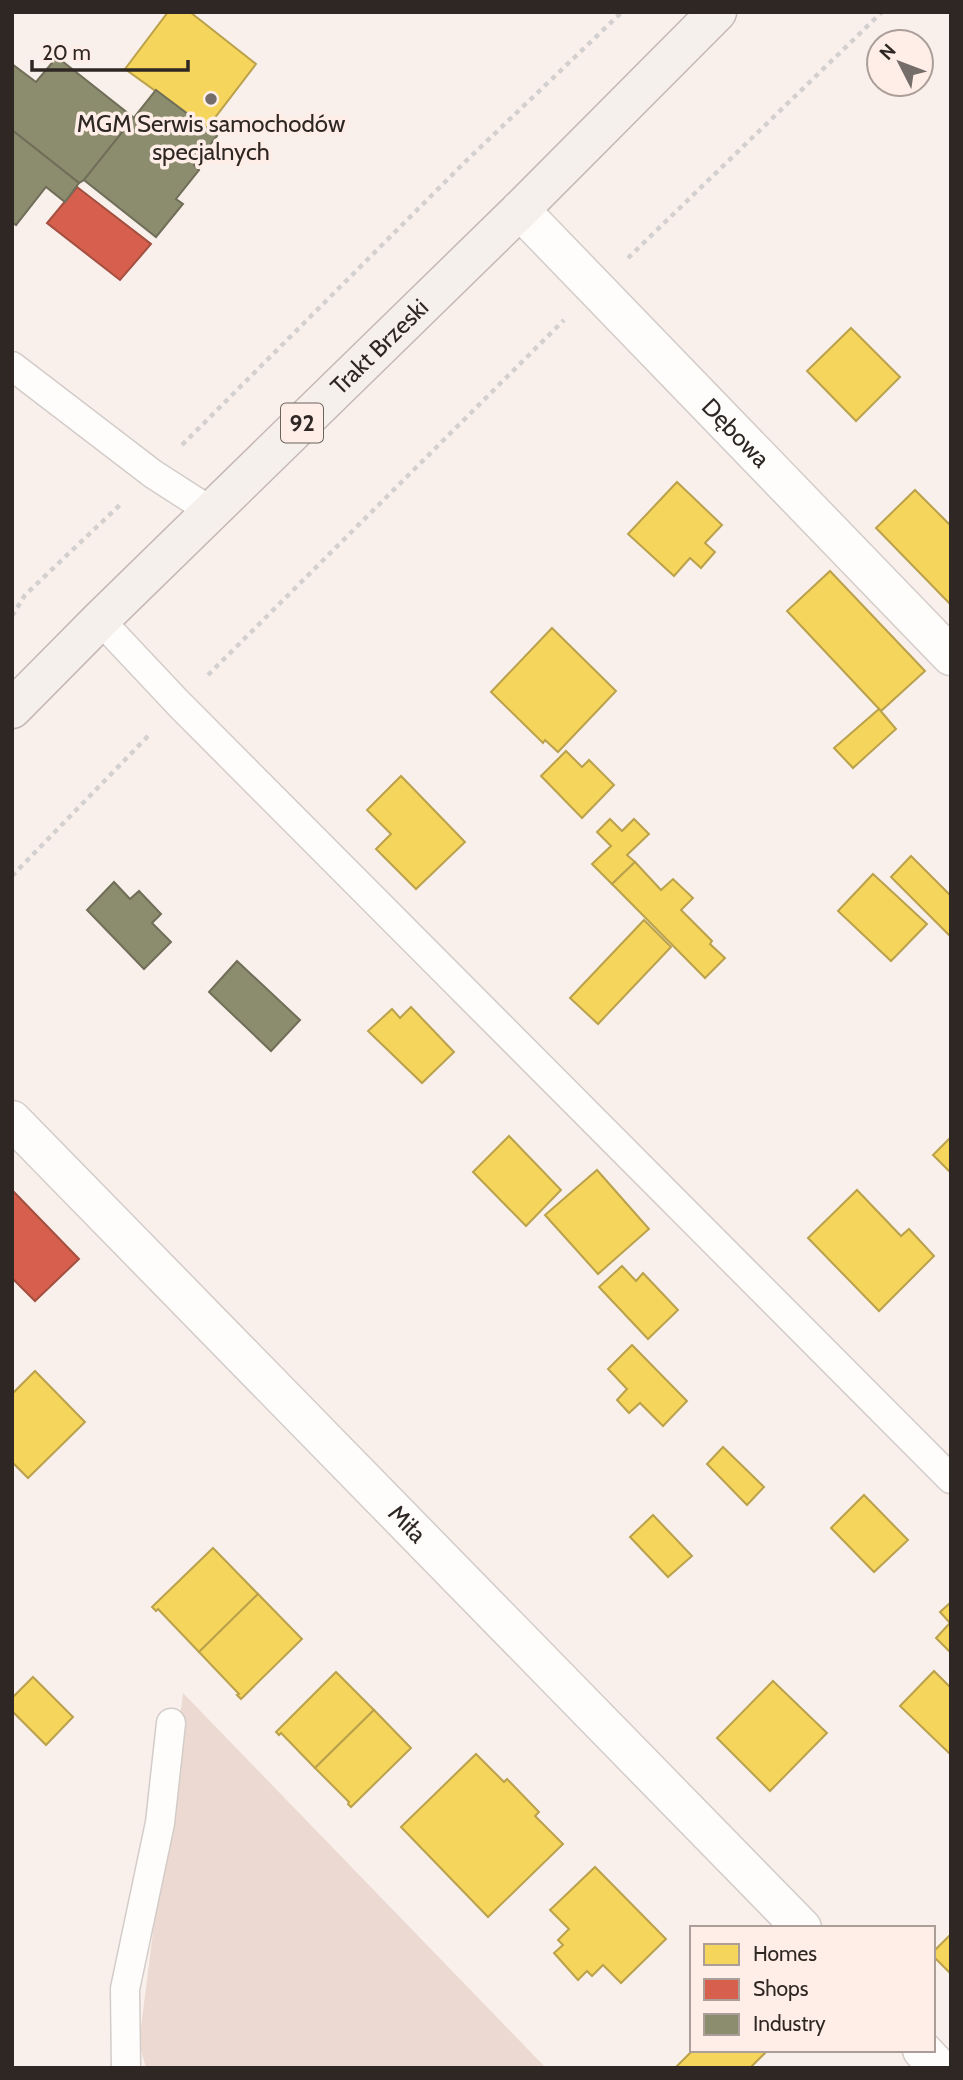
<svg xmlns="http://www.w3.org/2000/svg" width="963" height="2080" viewBox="0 0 963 2080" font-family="Cabin,sans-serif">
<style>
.green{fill:#ecdad2}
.homes{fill:#f6d55c;stroke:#baa14b;stroke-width:2}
.shops{fill:#d6604d;stroke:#a44f40;stroke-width:2}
.industry{fill:#8c8c6e;stroke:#706e58;stroke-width:2}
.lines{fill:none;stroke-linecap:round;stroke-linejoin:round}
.service-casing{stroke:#d3ccc8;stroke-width:31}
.minor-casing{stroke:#d3ccc8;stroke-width:41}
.primary-casing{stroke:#c6b8b2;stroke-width:41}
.path{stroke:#d3d0cf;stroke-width:4.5;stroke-dasharray:5 5;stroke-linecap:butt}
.service{stroke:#fefdfc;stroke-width:28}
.minor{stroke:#fefdfc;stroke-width:38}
.primary{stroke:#f6f0ed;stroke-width:38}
.poi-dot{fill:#756d69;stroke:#feeee7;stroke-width:2.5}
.labels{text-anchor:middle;stroke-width:7;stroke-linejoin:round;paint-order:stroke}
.shield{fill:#feeee7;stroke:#6c635e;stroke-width:2}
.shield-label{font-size:23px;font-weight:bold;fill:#2e2723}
.poi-label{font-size:24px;fill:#2e2723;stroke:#feeee7}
.street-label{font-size:24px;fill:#2e2723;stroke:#feeee7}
</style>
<rect width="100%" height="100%" fill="#f9f0ec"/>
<!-- green -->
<polygon class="green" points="183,1693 546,2068 146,2068 139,2043"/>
<!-- homes -->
<g class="homes">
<polygon points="168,12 190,12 256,64 207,128 125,69"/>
<polygon points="851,328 900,377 856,421 807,371"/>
<polygon points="677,482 722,525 705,543 715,552 701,568 690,558 674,576 628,534"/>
<polygon points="915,490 951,526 951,605 876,528"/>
<polygon points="830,571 925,671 881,711 787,611"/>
<polygon points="552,628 616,691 558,752 545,740 543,743 491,692"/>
<polygon points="879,709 896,729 853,768 834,748"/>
<polygon points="566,751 582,767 589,760 614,785 582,818 541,776"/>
<polygon points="401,776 465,842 416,889 376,849 391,834 367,810"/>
<polygon points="610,819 622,831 634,819 649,834 627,855 635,862 612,884 592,864 611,846 597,832"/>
<polygon points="911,856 951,896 951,937 891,877"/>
<polygon points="635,862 661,890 673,879 693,898 681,910 712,941 710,944 725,958 705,978 612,884"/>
<polygon points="873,874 927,924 891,961 838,911"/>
<polygon points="644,920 671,947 598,1024 570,998"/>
<polygon points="411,1007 454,1052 422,1083 368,1031 392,1009 400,1018"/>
<polygon points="509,1136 561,1190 526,1226 473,1172"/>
<polygon points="951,1137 951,1173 933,1155"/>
<polygon points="597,1170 649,1229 598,1274 545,1215"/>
<polygon points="857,1190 901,1236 909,1229 934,1256 879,1311 808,1238"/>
<polygon points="622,1266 636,1281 643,1273 678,1310 648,1339 599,1287"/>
<polygon points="632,1345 687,1401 663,1426 640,1403 629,1413 617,1400 627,1389 608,1369"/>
<polygon points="35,1371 85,1422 28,1478 12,1462 12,1390 14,1392"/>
<polygon points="723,1447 764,1487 747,1505 707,1464"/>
<polygon points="864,1495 908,1540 874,1572 831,1528"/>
<polygon points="653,1515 692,1556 668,1577 630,1537"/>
<polygon points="213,1548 258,1594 199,1652 158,1609 156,1611 152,1607"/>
<polygon points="258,1594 302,1639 241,1699 237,1695 239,1694 199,1652"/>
<polygon points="951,1602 951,1653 936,1638 950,1623 940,1612"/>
<polygon points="934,1671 951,1688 951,1755 900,1706"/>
<polygon points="336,1672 374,1710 315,1768 281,1733 279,1735 276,1732"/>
<polygon points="33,1677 73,1717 46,1745 12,1711 12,1698"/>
<polygon points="773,1681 827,1733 770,1791 717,1738"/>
<polygon points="374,1710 411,1748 351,1807 348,1804 349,1802 315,1768"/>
<polygon points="476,1754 504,1782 507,1779 539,1812 535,1816 563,1844 488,1917 401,1827"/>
<polygon points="595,1867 666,1939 621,1983 603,1965 592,1976 587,1971 578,1980 554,1953 563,1945 558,1940 569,1929 550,1910"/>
<polygon points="950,1935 951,1935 951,1974 933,1956 933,1952"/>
<polygon points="693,2050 763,2050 765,2053 750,2068 675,2068"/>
</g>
<!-- shops -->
<g class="shops">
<polygon points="77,187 151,244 120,280 47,223"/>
<polygon points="12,1190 79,1259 35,1301 12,1278"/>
</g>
<!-- industry -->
<g class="industry">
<polygon points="57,57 134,118 84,180 79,183 12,130 12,64 36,82"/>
<polygon points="156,90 217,136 194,165 199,170 176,199 183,204 156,237 84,180"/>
<polygon points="12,130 79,183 65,202 46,187 16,225 12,222"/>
<polygon points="114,882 130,899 139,891 161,914 152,923 171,942 144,969 87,910"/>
<polygon points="237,961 300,1020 271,1051 209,992"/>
</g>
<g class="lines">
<!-- service casing -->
<g class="service-casing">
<g id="service">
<polyline points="12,366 153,474 212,512"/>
<polyline points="100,620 179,704 951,1479"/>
<polyline points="126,2068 125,1989 160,1823 171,1723"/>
</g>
</g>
<!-- minor casing -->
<g class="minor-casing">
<g id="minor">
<path id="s1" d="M520 210 951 656"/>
<path id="s2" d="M12 1120 802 1928"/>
<polyline points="922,2050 939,2068"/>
</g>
</g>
<!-- primary casing -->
<g class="primary-casing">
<g id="primary">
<path id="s3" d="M12 709 100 620 520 210 717 12"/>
</g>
</g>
<!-- path -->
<g class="path">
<polyline points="628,258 882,12"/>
<polyline points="182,445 466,161 622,12"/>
<polyline points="12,616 25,595 123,502"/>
<polyline points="208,675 564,320"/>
<polyline points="12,876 151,733"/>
</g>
<!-- service -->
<use href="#service" class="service"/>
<!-- minor -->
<use href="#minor" class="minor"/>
<!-- primary -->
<use href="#primary" class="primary"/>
</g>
<!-- markers -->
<circle class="poi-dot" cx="211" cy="99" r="7"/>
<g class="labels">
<!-- shield labels -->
<rect class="shield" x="281" y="403.5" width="42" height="39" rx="5"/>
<g class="shield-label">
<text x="302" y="431">92</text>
</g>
<!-- poi labels -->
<g class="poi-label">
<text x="211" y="132">MGM Serwis samochodów<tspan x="211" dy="28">specjalnych</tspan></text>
</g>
<!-- street labels -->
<g class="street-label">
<text dy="8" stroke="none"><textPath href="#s3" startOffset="516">Trakt Brzeski</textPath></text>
<text dy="8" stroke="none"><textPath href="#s1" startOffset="310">Dębowa</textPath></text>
<text dy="8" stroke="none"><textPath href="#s2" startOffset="565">Miła</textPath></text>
</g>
</g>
<!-- border -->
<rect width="963" height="2080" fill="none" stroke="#2e2723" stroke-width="28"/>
<!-- legend -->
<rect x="690" y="1926" width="245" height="126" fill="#feeee7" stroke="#ab9e99" stroke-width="2"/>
<rect x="704" y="1944" width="35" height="21" fill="#f6d55c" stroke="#ab9e99" stroke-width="2"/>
<text x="753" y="1961" font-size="21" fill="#2e2723">Homes</text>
<rect x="704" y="1979" width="35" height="21" fill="#d6604d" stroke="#ab9e99" stroke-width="2"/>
<text x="753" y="1996" font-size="21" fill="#2e2723">Shops</text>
<rect x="704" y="2014" width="35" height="21" fill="#8c8c6e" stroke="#ab9e99" stroke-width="2"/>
<text x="753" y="2031" font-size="21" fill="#2e2723">Industry</text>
<!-- north arrow -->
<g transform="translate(900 63) rotate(312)"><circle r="33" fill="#feeee7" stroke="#ab9e99" stroke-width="2"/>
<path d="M0-5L12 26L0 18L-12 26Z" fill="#756d69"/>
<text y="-10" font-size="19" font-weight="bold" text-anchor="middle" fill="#2e2723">N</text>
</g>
<!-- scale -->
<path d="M32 60v10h156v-10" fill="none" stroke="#2e2723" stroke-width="3.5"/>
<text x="42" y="60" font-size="21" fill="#2e2723" stroke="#feeee7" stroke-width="5" paint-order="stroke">20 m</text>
</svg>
